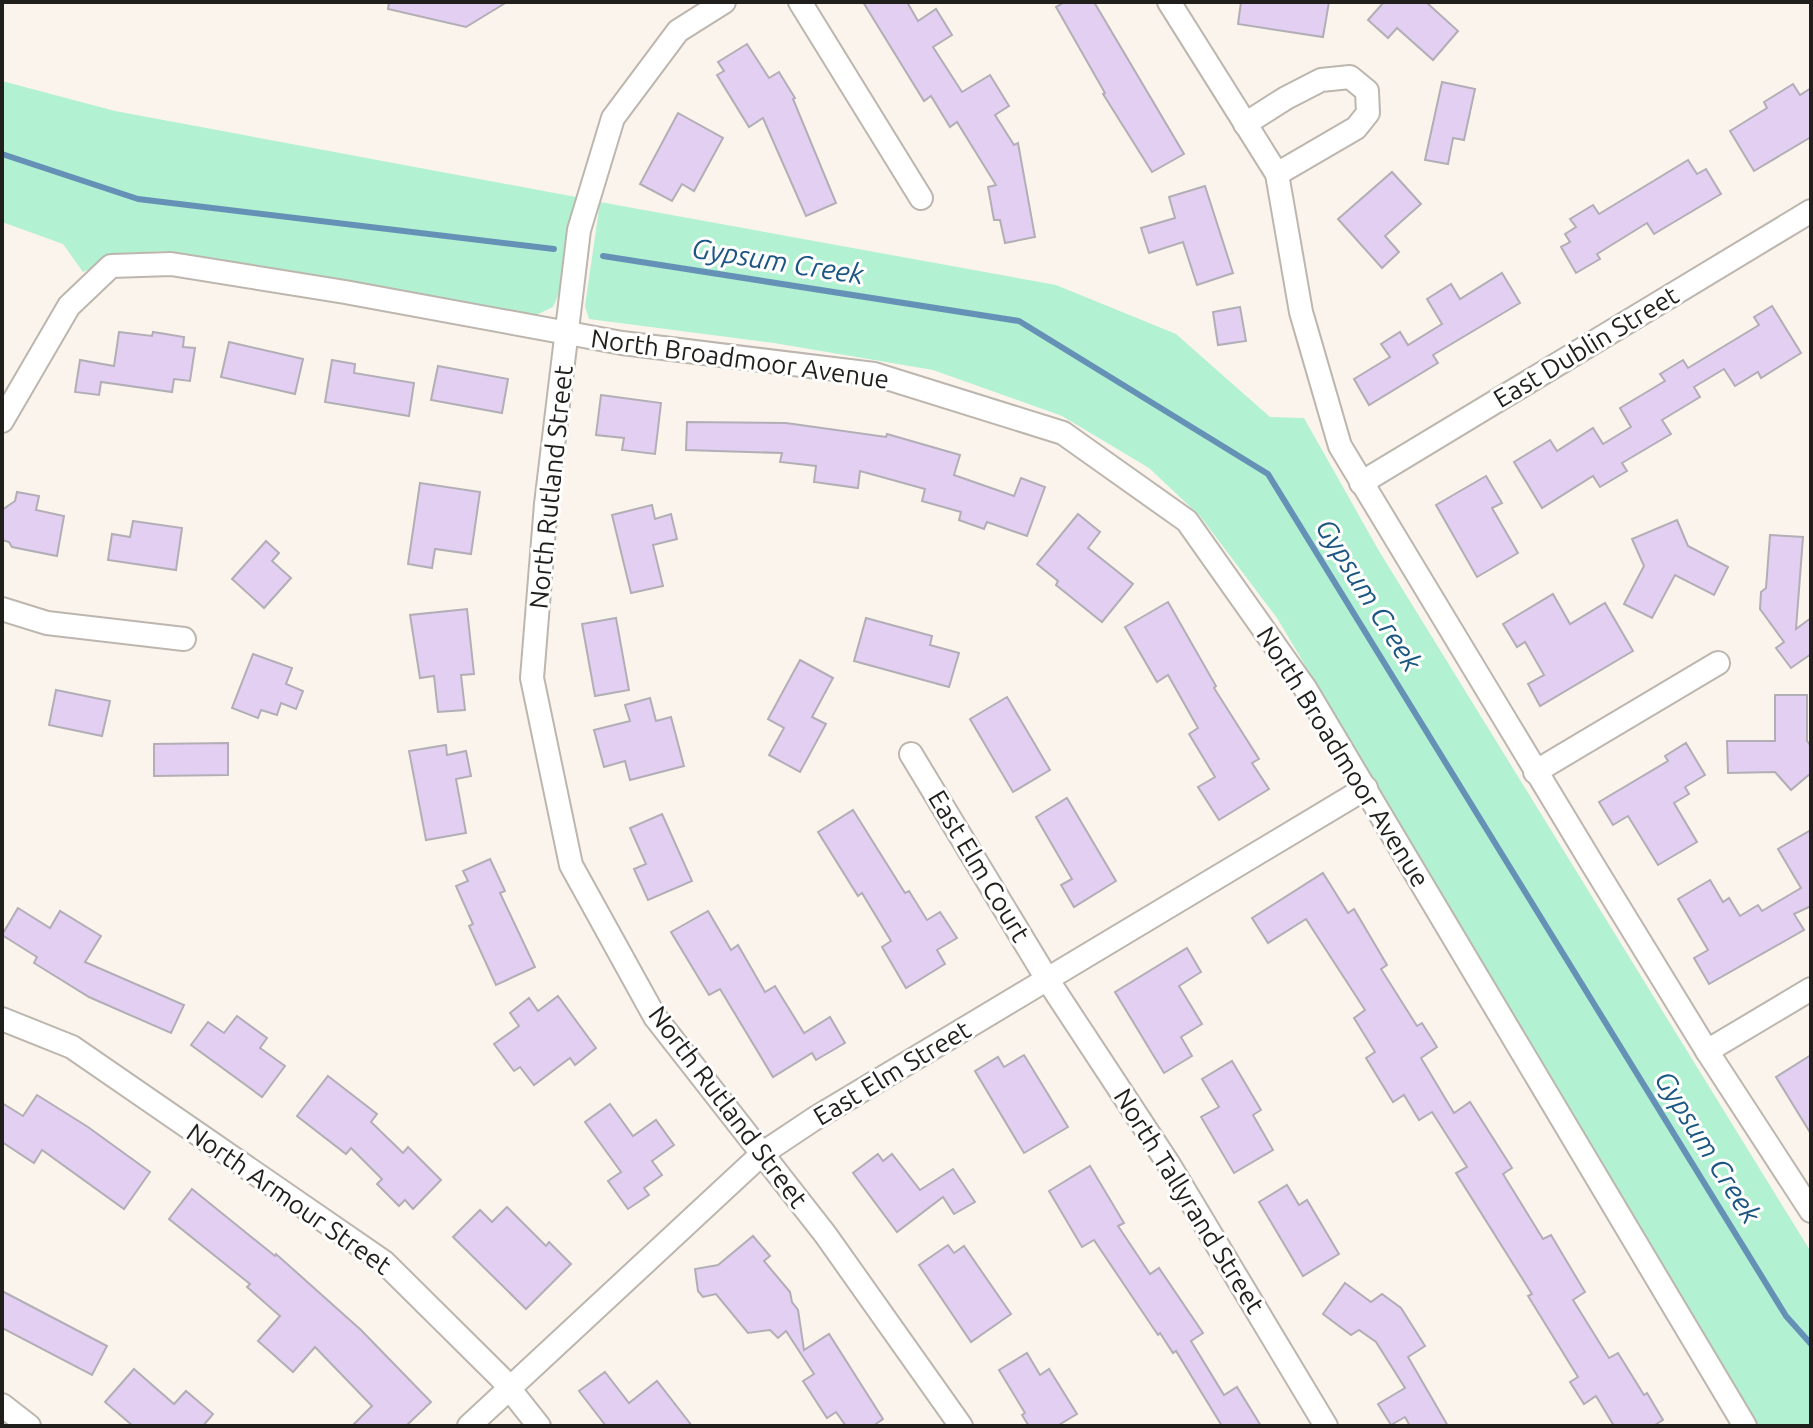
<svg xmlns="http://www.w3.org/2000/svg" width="1813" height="1428" viewBox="0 0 1813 1428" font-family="Ubuntu,sans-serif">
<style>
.green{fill:#b2f1d1}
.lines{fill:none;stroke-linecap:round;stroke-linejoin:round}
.stream{stroke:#6691b7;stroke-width:6}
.building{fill:#e2cff2;stroke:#b2aeb6;stroke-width:2}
.street-casing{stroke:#bcb6ae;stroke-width:26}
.street{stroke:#fff;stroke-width:22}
.labels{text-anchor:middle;stroke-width:6;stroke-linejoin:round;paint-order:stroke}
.street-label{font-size:26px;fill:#211f1c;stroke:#fff}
.water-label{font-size:28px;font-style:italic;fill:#1c5683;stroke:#fff}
</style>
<rect width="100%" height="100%" fill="#fbf4ec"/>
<!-- green -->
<g class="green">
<polygon points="2,81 115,111 576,197 561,289 553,307 534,316 167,251 126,253 83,272 63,244 2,222"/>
<polygon points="600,202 1056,285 1176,334 1270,417 1304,418 1379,551 1811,1252 1811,1426 1758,1426 1277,618 1200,516 1149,468 1062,416 933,370 774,343 589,319 585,306"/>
</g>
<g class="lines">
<!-- stream -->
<g class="stream">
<polyline points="2,154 138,199 554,249"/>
<polyline points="603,256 1019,321 1268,474 1786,1316 1811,1344"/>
</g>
</g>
<!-- building -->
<g class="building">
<polygon points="389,2 507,2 466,27 388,9"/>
<polygon points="863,2 907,2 918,21 936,9 952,35 933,47 962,92 990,75 1009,106 995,115 1014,145 1018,143 1035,237 1005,243 1000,220 994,220 988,187 996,185 957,122 950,127 931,96 924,101"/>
<polygon points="1065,2 1094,2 1184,154 1152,172 1103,94 1105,93 1056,7"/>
<polygon points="1241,2 1329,2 1323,37 1238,24"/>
<polygon points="1384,2 1426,2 1458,31 1433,60 1397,28 1388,38 1368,20"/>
<polygon points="747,44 769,78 779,72 795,98 793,99 836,203 806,216 763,118 749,127 717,75 724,71 718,62"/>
<polygon points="1442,82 1475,89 1464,140 1453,138 1448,164 1425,160"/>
<polygon points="1793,84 1800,95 1811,88 1811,137 1754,171 1730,131 1767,108 1764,102"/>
<polygon points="678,113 723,138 694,191 682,184 672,201 640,184"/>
<polygon points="1688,160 1697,174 1706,169 1721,194 1654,234 1647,223 1597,254 1600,259 1576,273 1561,247 1570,242 1565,234 1576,227 1570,219 1593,205 1599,214"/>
<polygon points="1392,172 1421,204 1385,236 1399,252 1382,268 1338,219"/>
<polygon points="1205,186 1233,273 1197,285 1183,242 1149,253 1141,228 1175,218 1169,197"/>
<polygon points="1502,273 1520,303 1433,355 1438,363 1369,405 1354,379 1390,357 1381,344 1400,332 1408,345 1442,324 1427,299 1451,284 1460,299"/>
<polygon points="1772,306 1801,353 1761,378 1758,372 1735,386 1724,369 1694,387 1700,397 1662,420 1671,434 1622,463 1627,471 1600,487 1593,476 1542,508 1514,462 1550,440 1557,451 1593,428 1603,444 1631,427 1620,408 1665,381 1660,374 1683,360 1688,368 1759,325 1754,317"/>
<polygon points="1240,307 1246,341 1218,345 1213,312"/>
<polygon points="119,332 152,336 153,332 184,337 183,347 195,348 190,381 174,379 172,392 101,382 99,395 75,392 80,360 114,366"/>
<polygon points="229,342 303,359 295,394 221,377"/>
<polygon points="332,360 355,364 354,373 414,383 409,416 325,402"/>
<polygon points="438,366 508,379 502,413 431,400"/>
<polygon points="601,395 661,403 655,454 622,450 624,438 596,435"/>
<polygon points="687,422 786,423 886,437 887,434 960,455 954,475 1014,496 1021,478 1045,487 1027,536 987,522 984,529 959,520 961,512 922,501 925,489 860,471 858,488 814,482 816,466 780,462 782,453 686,450"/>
<polygon points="1486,476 1502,503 1492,508 1518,553 1477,577 1436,505"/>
<polygon points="420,483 480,492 471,554 435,549 432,568 408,564"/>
<polygon points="17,492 39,496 36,510 64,516 57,556 12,547 9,542 2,540 2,510 15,501"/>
<polygon points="652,505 655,519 671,514 677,539 653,545 663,586 631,593 612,515"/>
<polygon points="1078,514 1100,532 1088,548 1133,584 1102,622 1056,585 1058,581 1037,564"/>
<polygon points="1677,520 1688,546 1728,567 1714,595 1675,575 1652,618 1624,604 1644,566 1632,539"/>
<polygon points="133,521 182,528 176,570 108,560 112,534 130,537"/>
<polygon points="1770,535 1803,537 1796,629 1811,618 1811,654 1791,668 1776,648 1784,642 1760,609 1761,592 1766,588"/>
<polygon points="266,541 279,553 272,561 291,578 264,608 232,579"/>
<polygon points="1553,594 1570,624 1605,603 1633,651 1540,706 1528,684 1544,675 1525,642 1517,647 1503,624"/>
<polygon points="1168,602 1216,686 1214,688 1259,759 1252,763 1269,789 1219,820 1198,787 1215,777 1189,734 1198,728 1168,675 1157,682 1125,627"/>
<polygon points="467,609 474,674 461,675 465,710 438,712 434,676 420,678 410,615"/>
<polygon points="616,618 629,690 595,696 582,624"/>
<polygon points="866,618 932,636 930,645 959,653 949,687 854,661"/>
<polygon points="253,654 292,668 286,684 303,691 296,709 281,703 277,715 261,710 258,718 232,708"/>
<polygon points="800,660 833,678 812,717 826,724 800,772 769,755 784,728 768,719"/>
<polygon points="56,690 110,701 102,736 49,725"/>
<polygon points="1775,695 1807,695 1807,741 1811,746 1811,773 1791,790 1775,772 1728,773 1727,741 1775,741"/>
<polygon points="1007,697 1050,770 1013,792 970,719"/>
<polygon points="650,698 656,721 671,717 684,766 630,780 625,761 604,767 594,730 630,721 625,705"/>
<polygon points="228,743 228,775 154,776 154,744"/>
<polygon points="1686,743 1705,775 1685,787 1689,794 1674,803 1697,842 1658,865 1628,816 1613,825 1599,802 1668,761 1665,756"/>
<polygon points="446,745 447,755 466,751 471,776 456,779 466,833 426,840 409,751"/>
<polygon points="1067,798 1116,881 1074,907 1061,885 1072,879 1036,817"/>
<polygon points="853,810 905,893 909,891 927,920 940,912 957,938 937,950 945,964 906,988 882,947 891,941 862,893 858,896 818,832"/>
<polygon points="662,814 692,881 648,900 634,869 646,864 630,828"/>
<polygon points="1811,830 1811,906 1794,914 1804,930 1709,984 1694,958 1708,950 1678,899 1710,880 1723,902 1729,898 1740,916 1758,905 1762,911 1801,888 1778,849"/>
<polygon points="490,859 505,891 500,893 535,967 496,985 469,926 473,924 456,886 468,881 463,871"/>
<polygon points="1323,873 1348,913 1354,909 1387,965 1381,969 1417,1026 1422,1023 1437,1047 1421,1058 1454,1113 1470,1102 1512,1168 1503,1174 1543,1239 1551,1235 1585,1292 1573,1300 1609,1358 1618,1353 1644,1395 1647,1393 1663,1420 1653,1426 1614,1426 1596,1396 1584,1404 1570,1382 1578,1377 1528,1296 1532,1294 1456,1173 1467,1167 1432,1112 1419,1120 1404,1095 1393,1102 1366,1058 1375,1052 1354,1018 1365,1010 1306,919 1268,943 1252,918"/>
<polygon points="18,908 50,928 60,911 101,936 85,962 184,1005 171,1033 89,997 34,963 37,957 2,935"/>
<polygon points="708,911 731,950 738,945 765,992 775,986 804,1033 830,1017 845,1043 816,1060 812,1053 773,1077 720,989 709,995 671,932"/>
<polygon points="1187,948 1201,972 1179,986 1202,1024 1181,1037 1192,1056 1164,1073 1115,992"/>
<polygon points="558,996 596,1048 575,1065 570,1058 534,1085 520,1067 514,1071 494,1044 519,1026 510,1013 529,998 538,1011"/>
<polygon points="237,1016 267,1038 260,1048 285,1066 262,1097 191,1045 208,1022 224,1033"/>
<polygon points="1024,1055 1068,1127 1024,1153 975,1071 998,1057 1004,1067"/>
<polygon points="1811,1055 1811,1134 1776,1077"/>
<polygon points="1232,1061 1261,1110 1253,1115 1273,1150 1234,1173 1201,1117 1219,1107 1202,1079"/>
<polygon points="328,1076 377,1114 371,1122 403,1153 408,1147 441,1180 413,1209 405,1200 399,1206 377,1184 382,1179 351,1148 346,1154 297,1116"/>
<polygon points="37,1095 88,1127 150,1172 124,1209 42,1150 34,1163 2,1142 2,1103 23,1116"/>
<polygon points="610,1104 633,1136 656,1120 674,1145 652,1161 662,1175 644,1188 649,1195 628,1209 608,1181 621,1172 585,1122"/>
<polygon points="878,1154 883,1161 892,1154 920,1190 953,1169 975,1202 954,1214 943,1197 897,1232 853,1173"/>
<polygon points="1090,1166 1124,1223 1118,1226 1150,1274 1159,1268 1203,1333 1191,1341 1224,1395 1237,1387 1261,1426 1222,1426 1176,1351 1173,1353 1160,1333 1158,1335 1094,1240 1082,1247 1049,1191"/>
<polygon points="1287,1185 1299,1205 1307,1200 1339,1254 1303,1276 1259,1202"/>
<polygon points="192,1189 275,1256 276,1254 361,1330 431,1402 406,1426 352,1426 372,1406 315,1347 293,1372 258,1341 280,1316 247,1287 250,1284 169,1219"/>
<polygon points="507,1207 546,1246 549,1242 571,1264 526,1309 453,1237 480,1210 492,1222"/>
<polygon points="753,1236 770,1256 764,1261 790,1292 792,1302 798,1310 804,1350 829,1334 883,1419 873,1426 846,1426 836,1412 827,1418 803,1381 814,1374 786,1331 778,1338 770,1330 748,1333 716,1294 703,1297 698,1291 695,1269 718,1265"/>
<polygon points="948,1245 954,1253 964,1246 1011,1314 971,1342 919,1265"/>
<polygon points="1345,1283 1371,1302 1382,1294 1401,1308 1425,1346 1408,1357 1448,1426 1410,1426 1405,1417 1391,1425 1378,1404 1405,1388 1376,1342 1359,1330 1351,1335 1323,1314"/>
<polygon points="2,1291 107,1346 92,1375 2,1328"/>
<polygon points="1027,1353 1040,1375 1049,1369 1077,1414 1057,1426 1029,1426 1022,1415 1025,1413 999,1370"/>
<polygon points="134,1369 174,1404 186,1391 213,1414 203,1426 133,1426 105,1402"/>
<polygon points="605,1372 629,1403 657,1381 692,1426 606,1426 579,1391"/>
</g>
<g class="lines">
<!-- street casing -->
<g class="street-casing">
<g id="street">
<polyline points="724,2 678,31 613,118 579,230 546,504 532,678 571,865 655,1017 825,1234 961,1426"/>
<polyline points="800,2 921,198"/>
<polyline points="1169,2 1277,174 1301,312 1340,446 1593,865 1707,1051 1811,1211"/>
<polyline points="1245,124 1286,98 1321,80 1350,77 1367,91 1368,113 1356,128 1277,174"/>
<polyline points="2,421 69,306 111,266 171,264 345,292 622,343 874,374 1063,433 1187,521 1305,688 1745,1426"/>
<polyline points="1361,483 1811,211"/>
<polyline points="2,609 47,623 184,639"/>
<polyline points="911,754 1047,979 1168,1163 1326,1426"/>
<polyline points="1535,772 1718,663"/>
<polyline points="2,1019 72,1047 384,1262 501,1378 539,1426"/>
<polyline points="1707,1051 1811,989"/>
<polyline points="2,1405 29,1426"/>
<polyline points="469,1426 763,1153 814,1119 1366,788"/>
</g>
</g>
<!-- street -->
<use href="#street" class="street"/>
</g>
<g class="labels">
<!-- street labels -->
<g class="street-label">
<text transform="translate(1586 347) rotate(-31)" y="9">East Dublin Street</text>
<text transform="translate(740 359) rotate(8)" y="9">North Broadmoor Avenue</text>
<text transform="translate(551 487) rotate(-84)" y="9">North Rutland Street</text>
<text transform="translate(1343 757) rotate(58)" y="9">North Broadmoor Avenue</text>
<text transform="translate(979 866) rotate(59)" y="9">East Elm Court</text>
<text transform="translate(892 1073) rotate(-31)" y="9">East Elm Street</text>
<text transform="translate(728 1107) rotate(53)" y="9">North Rutland Street</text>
<text transform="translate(289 1199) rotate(35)" y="9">North Armour Street</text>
<text transform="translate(1189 1201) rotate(58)" y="9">North Tallyrand Street</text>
</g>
<!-- water labels -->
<g class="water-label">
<text transform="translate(778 261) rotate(9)" y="10">Gypsum Creek</text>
<text transform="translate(1369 595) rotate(58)" y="10">Gypsum Creek</text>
<text transform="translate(1708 1147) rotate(58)" y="10">Gypsum Creek</text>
</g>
</g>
<!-- border -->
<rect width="1813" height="1428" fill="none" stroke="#211f1c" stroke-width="8"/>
</svg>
